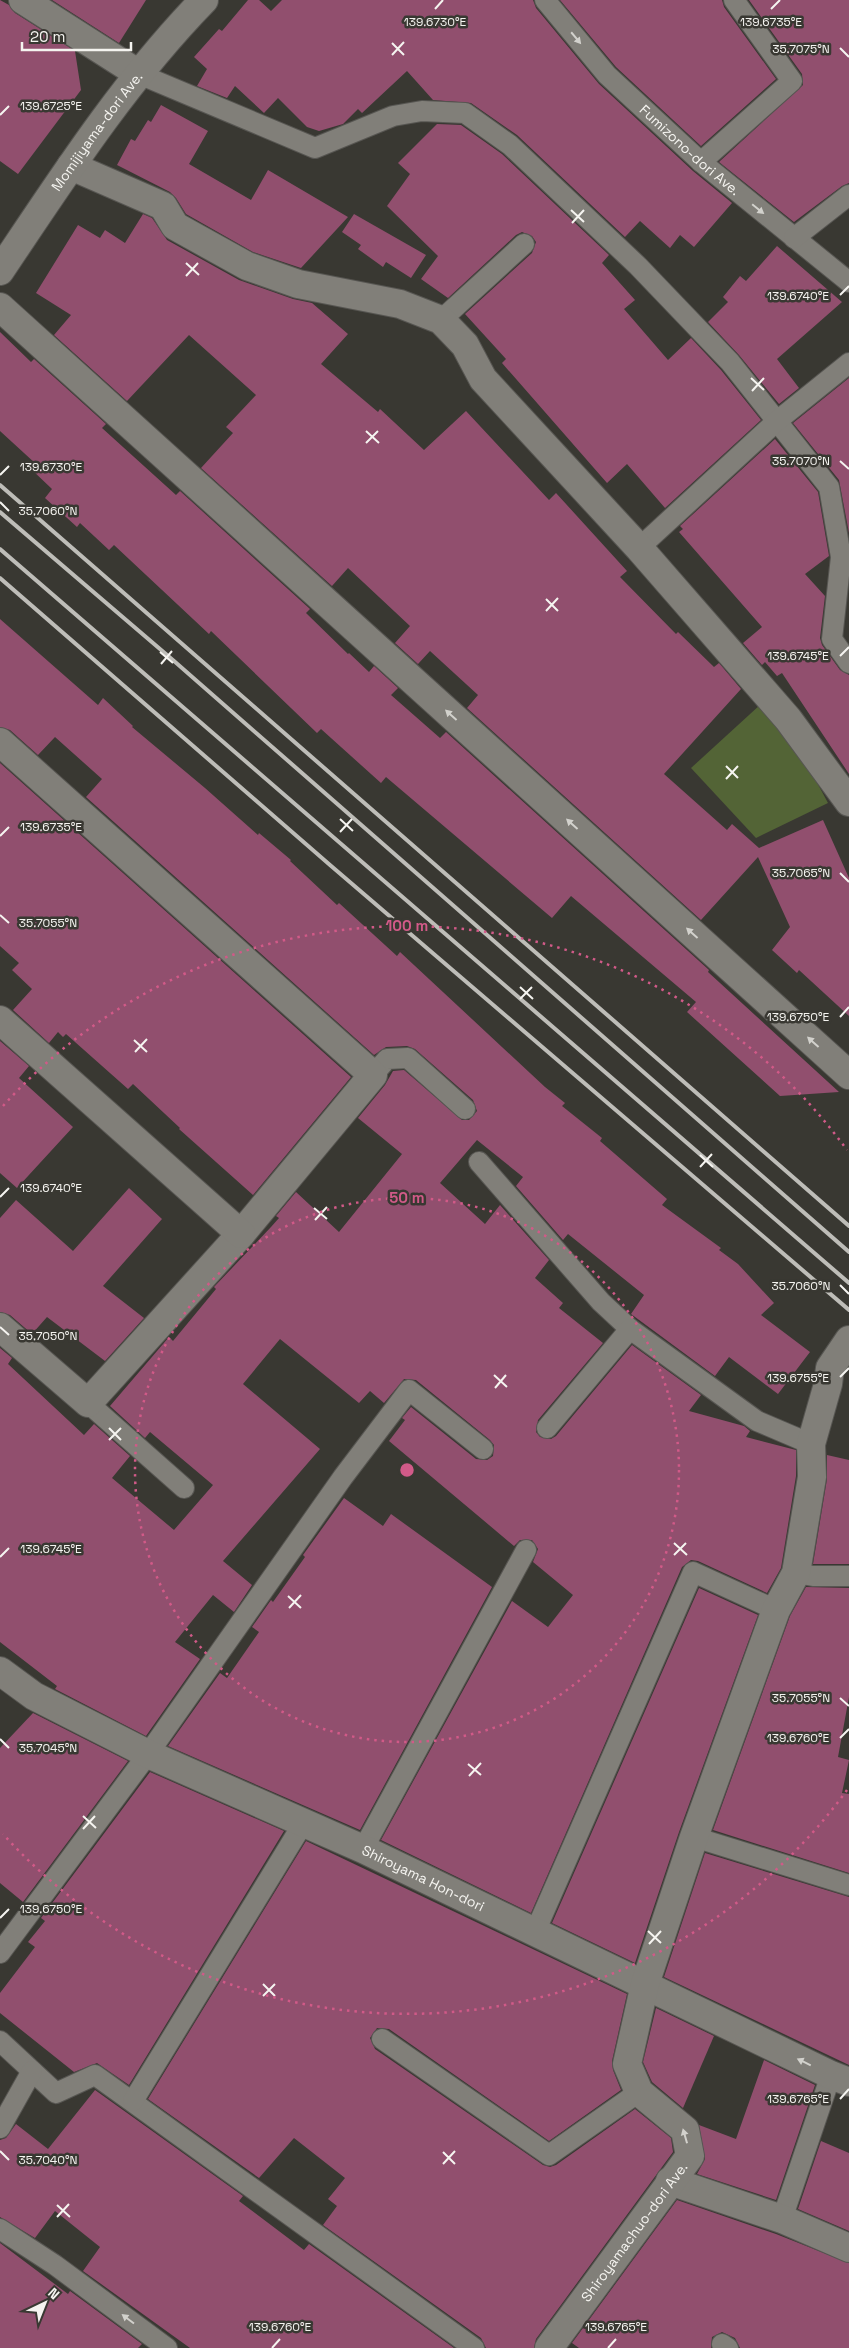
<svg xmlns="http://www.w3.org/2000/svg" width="849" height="2348" viewBox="0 0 849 2348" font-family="'Space Grotesk',sans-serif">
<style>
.green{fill:#536436}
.building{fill:#914f6e}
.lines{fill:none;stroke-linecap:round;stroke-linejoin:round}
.service-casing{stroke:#575652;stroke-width:22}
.minor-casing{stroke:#575652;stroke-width:30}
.tertiary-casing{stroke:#575652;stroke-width:30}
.service{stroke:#817f79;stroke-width:20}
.minor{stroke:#817f79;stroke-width:28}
.tertiary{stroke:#817f79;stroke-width:28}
.rail{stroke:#bebdb8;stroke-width:4}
.oneway{fill:#d2d1cc}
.ticks{fill:none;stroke:#f5f4f0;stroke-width:2}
.ring{fill:none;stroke:#d15a88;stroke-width:2.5;stroke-dasharray:2.5 5}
.labels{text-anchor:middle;stroke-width:5;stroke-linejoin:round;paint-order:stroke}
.street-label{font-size:14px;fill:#f5f4f0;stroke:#393832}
.ticks-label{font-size:12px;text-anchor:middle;fill:#f5f4f0;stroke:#393832;stroke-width:5;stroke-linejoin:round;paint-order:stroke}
.centre{fill:#d15a88;stroke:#393832;stroke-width:2.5}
.ring-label{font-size:15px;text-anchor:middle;font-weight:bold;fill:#d15a88;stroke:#393832;stroke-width:5;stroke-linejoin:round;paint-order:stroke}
</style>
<rect width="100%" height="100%" fill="#393832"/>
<!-- green -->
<polygon class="green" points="761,704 798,747 828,803 756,838 691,768"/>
<!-- building -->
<g class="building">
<polygon points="0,0 9,5 15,13 75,51 81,90 18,174 0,161"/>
<polygon points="52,0 146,0 119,43"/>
<polygon points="248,0 259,0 271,11 282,0 533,0 536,8 599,84 693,171 732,203 694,247 680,235 670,248 640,221 625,237 517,135 471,103 433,100 407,71 362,113 358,109 343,124 319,131 307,127 278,98 264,113 235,86 227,98 197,86 207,69 194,57 219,29 222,31"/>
<polygon points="560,0 722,0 724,7 776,79 701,146 616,67"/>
<polygon points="749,0 849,0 849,183 842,186 794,222 719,162 803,85 802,74"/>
<polygon points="161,105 208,131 189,164 251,200 268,170 348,217 301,268 253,252 186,214 176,198 170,192 117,165 131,139 135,141 148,120 151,122"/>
<polygon points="437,124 461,125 502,154 609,255 602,263 635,300 624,309 668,360 691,338 721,370 761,420 665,508 627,464 607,483 502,363 506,359 465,314 532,253 536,242 532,236 522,232 516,235 448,298 421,279 438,256 387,206 410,174 398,163"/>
<polygon points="143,214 152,218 167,240 239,280 293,299 312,303 348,334 321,364 378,412 380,409 424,450 466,411 549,500 556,493 627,571 620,577 676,634 678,632 714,667 719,663 741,689 664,774 727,830 732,824 759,848 823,820 849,878 849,1016 799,970 797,973 772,950 790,927 758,857 701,920 467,708 478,695 430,651 418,664 395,643 410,626 348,568 332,586 201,468 233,433 226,427 256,395 189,335 127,401 54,335 71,315 36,293 78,225 100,238 105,230 125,243"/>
<polygon points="354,214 426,255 411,278 386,262 383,267 358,249 361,245 342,232"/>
<polygon points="777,246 842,302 777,359 799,388 779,404 739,355 708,322 728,302 723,297 740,276 746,281"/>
<polygon points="0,332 31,362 34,359 106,424 102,428 176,495 180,491 310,609 306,613 348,654 349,653 369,672 374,666 398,688 391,695 440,738 446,732 709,970 708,972 839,1092 780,1096 687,1012 696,1002 571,896 552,918 386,777 381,783 321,729 317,733 211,631 209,634 114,545 109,550 80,523 77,527 45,498 52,489 31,469 36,464 0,431"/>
<polygon points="849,378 849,533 839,480 793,423"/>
<polygon points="775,439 818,492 829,556 805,574 825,596 820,638 822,645 840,670 849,675 849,774 782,673 777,676 765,662 762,665 743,643 762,627 679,532 683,529 680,526"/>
<polygon points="0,619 98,705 103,698 133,726 132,727 205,788 258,835 259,833 291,860 290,861 337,905 339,903 397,956 400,952 545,1087 565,1103 562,1106 602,1138 600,1141 667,1199 662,1205 721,1248 719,1250 738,1264 774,1303 761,1315 810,1352 778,1394 729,1357 715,1376 631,1314 644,1295 573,1238 568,1234 563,1240 516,1186 523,1177 477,1140 440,1183 485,1224 500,1205 549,1260 535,1278 563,1303 559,1308 603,1343 538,1420 536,1432 540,1437 551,1439 556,1436 632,1345 701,1395 689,1411 744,1426 750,1431 746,1437 796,1450 796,1476 781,1568 767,1593 698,1561 691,1560 682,1567 531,1913 381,1840 512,1601 548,1627 573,1595 533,1562 538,1549 532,1540 520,1540 514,1546 389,1441 405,1420 402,1418 411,1407 476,1459 487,1460 493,1456 494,1445 490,1440 416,1380 404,1379 384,1403 370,1391 359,1403 280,1339 243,1384 320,1449 223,1561 252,1585 234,1612 213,1595 175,1642 200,1659 146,1736 55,1689 57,1686 0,1642 0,1348 12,1358 8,1364 84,1435 94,1424 130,1456 112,1478 174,1530 213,1485 150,1432 145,1438 110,1406 169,1337 173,1341 216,1289 214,1287 271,1227 279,1218 276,1216 296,1192 339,1232 402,1154 358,1118 385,1085 393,1071 404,1070 462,1120 469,1120 477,1111 473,1100 415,1049 407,1046 386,1047 374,1055 86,797 102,779 55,737 38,755 10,730 0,727"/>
<polygon points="0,763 351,1077 253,1195 179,1129 180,1128 133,1084 128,1089 66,1034 63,1037 58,1032 49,1043 13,1010 32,989 12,970 19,963 0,946"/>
<polygon points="0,1041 29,1066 19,1078 73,1127 17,1188 0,1173"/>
<polygon points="129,1188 162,1219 103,1286 144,1318 105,1361 47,1317 32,1334 10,1315 0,1312 0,1218 16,1200 73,1251"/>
<polygon points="827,1455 849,1460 849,1564 813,1564 827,1479"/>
<polygon points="344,1498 383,1526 391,1514 492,1587 360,1830 168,1746 220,1673 227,1678 259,1632 252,1627 271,1600 273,1602 305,1557 303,1555"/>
<polygon points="806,1587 849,1588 849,1697 838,1757 849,1760 842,1793 849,1794 849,1873 713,1830 790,1616"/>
<polygon points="699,1588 758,1615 679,1832 635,1963 552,1923"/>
<polygon points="33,1713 128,1761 23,1902 0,1883 0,1748"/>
<polygon points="150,1772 284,1831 129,2085 97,2063 74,2072 0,2013 0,1993 35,1947 28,1942 45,1921 41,1918"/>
<polygon points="306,1841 627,1994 612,2061 613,2070 621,2090 549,2141 389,2029 377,2028 370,2038 375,2049 543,2165 550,2167 556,2165 635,2109 671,2138 673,2152 536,2339 534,2348 486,2348 481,2338 323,2225 337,2206 328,2199 345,2178 294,2138 259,2178 148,2099"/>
<polygon points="705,1853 849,1897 849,2065 664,1977"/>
<polygon points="656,2008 714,2036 683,2108 652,2082 643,2062"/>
<polygon points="764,2060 815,2085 776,2200 697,2174 705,2159 699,2125 736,2139"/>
<polygon points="95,2090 243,2196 239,2201 304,2250 309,2244 454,2348 190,2348 83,2271 100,2247 55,2211 35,2238 0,2217 0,2140 6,2138 16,2124 48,2149"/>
<polygon points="821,2141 849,2153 849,2231 798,2209"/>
<polygon points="677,2200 776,2234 849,2263 849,2348 740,2348 735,2338 722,2332 712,2337 711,2348 579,2348 572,2343"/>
<polygon points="0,2243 68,2294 70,2291 142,2344 138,2348 0,2348"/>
</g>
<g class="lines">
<!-- service casing -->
<g class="service-casing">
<g id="service">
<path id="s1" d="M545 0 607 75 701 162 849 282"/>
<polyline points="139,74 315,148 393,116 422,111 465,113 510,145 638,266 730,362 829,487 841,557 832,639 849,663"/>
<polyline points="701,162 792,81 734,0"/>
<polyline points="794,238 849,195"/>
<polyline points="441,320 524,244"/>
<polyline points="639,548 777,421 849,363"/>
<polyline points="373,1075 387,1059 408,1058 465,1109"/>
<polyline points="479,1162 601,1302 630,1329 757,1421 811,1444"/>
<polyline points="88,1403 184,1488"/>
<polyline points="547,1428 630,1329"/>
<polyline points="796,1573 813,1576 849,1576"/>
<polyline points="694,1837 849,1885"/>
<polyline points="363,1849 526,1550"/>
<polyline points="535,1932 693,1572 776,1610"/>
<polyline points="0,1953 148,1754 343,1477 409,1390 483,1449"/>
<polyline points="382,2039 549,2155 639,2092"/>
<polyline points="0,2041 56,2093 95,2075 474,2348"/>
<polyline points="133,2101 304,1822"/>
<polyline points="0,2128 32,2071"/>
<polyline points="782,2219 831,2075"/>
<polyline points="0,2229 55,2265 167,2348"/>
<polyline points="722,2344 728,2348"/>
</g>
</g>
<!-- minor casing -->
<g class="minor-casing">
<g id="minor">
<polyline points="23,0 139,74"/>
<polyline points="71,166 163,206 175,226 247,266 298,284 400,304 441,320 465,345 483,379 639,548 788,719 849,802"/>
<polyline points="0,307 849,1075"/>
<polyline points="0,742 373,1075 241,1234 88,1403 0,1327"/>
<polyline points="0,1020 241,1234"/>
<path id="s2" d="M0 1671 34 1696 148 1754 363 1849 831 2075 849 2082"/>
<polyline points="670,2181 782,2219 849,2248"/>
<path id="s3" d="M549 2348 690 2156 685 2130 639 2092 627 2064 645 1984 694 1837 776 1610 796 1573 812 1477 811 1444 828 1384 830 1368 849 1340"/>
</g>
</g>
<!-- tertiary casing -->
<g class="tertiary-casing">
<g id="tertiary">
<path id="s4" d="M0 271C63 177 125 81 204 0"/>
</g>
</g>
<!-- service -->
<use href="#service" class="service"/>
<!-- minor -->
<use href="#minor" class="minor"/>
<!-- tertiary -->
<use href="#tertiary" class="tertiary"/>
<!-- rail -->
<g class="rail">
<polyline points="0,485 849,1226"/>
<polyline points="0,512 174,661 849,1252"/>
<polyline points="0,549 849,1283"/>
<polyline points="0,578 330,865 849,1310"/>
</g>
</g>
<!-- one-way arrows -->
<defs><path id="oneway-solid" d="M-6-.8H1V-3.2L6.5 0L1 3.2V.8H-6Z" transform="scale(1.25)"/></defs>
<g class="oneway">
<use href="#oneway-solid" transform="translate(576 38) rotate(50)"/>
<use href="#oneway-solid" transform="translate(758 209) rotate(39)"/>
<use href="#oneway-solid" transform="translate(451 715) rotate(-138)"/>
<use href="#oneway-solid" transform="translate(572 824) rotate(-138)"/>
<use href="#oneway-solid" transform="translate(692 933) rotate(-138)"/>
<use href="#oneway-solid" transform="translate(813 1042) rotate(-138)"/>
<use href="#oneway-solid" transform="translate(804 2062) rotate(-154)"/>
<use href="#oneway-solid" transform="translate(685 2136) rotate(-106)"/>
<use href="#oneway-solid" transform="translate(128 2319) rotate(-143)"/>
</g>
<!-- ticks -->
<path class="ticks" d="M435 9 443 0M771 9 780 0M392 43 404 55M840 48 849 57M392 55 404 42M0 115 9 106M571 210 584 222M572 223 584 210M186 263 199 275M186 276 198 263M840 295 849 286M751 378 764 390M752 391 764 378M366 431 379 443M366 443 378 431M840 461 849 469M0 475 9 466M0 502 9 511M546 599 558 611M546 611 558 598M160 652 173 663M840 656 849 647M161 664 172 651M726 766 738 778M726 779 738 766M340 819 353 831M340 832 352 819M0 836 9 827M840 873 849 882M0 915 9 923M520 987 533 999M520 999 532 987M840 1017 849 1007M134 1040 147 1052M135 1052 147 1039M700 1155 713 1167M700 1167 712 1154M0 1197 9 1188M314 1208 327 1219M315 1220 327 1207M840 1285 849 1294M0 1327 9 1335M494 1375 507 1387M840 1377 849 1368M495 1388 506 1375M109 1428 121 1440M109 1440 121 1428M674 1543 687 1555M674 1555 686 1543M0 1557 9 1548M288 1596 301 1608M289 1608 301 1595M840 1698 849 1706M840 1738 849 1729M0 1739 9 1748M468 1764 481 1775M469 1776 481 1763M83 1816 96 1828M83 1829 95 1816M0 1918 9 1909M648 1931 661 1943M649 1944 661 1931M263 1984 275 1996M263 1996 275 1984M840 2099 849 2089M0 2151 9 2160M443 2152 455 2164M443 2164 455 2151M57 2205 70 2217M57 2217 69 2204M272 2348 280 2339M608 2348 616 2339"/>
<!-- distance rings -->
<g class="ring">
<circle cx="407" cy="1470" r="272"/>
<path d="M847 1790A544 544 0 0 1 3 1834M3 1106A544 544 0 0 1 847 1150"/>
</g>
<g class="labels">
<!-- street labels -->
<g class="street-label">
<text dy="5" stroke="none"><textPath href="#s4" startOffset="170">Momijiyama-dori Ave.</textPath></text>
<text dy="5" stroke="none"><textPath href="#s1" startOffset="209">Fumizono-dori Ave.</textPath></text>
<text dy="5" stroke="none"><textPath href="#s2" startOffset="472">Shiroyama Hon-dori</textPath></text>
<text dy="5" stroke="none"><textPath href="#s3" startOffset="144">Shiroyamachuo-dori Ave.</textPath></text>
</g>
</g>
<g class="ticks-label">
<text x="771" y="26">139.6735°E</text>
<text x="435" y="26">139.6730°E</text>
<text x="801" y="53">35.7075°N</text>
<text x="51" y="110">139.6725°E</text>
<text x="798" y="300">139.6740°E</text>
<text x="801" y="465">35.7070°N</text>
<text x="51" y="471">139.6730°E</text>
<text x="48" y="515">35.7060°N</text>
<text x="798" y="660">139.6745°E</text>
<text x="51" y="831">139.6735°E</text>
<text x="801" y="877">35.7065°N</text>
<text x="48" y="927">35.7055°N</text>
<text x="798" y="1021">139.6750°E</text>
<text x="51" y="1192">139.6740°E</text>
<text x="801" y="1290">35.7060°N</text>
<text x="48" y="1340">35.7050°N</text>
<text x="798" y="1382">139.6755°E</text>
<text x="51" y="1553">139.6745°E</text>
<text x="801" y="1702">35.7055°N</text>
<text x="798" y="1742">139.6760°E</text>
<text x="48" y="1752">35.7045°N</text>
<text x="51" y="1913">139.6750°E</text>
<text x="798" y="2103">139.6765°E</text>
<text x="48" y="2164">35.7040°N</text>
<text x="280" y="2331">139.6760°E</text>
<text x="616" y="2331">139.6765°E</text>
</g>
<circle cx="407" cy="1470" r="8" class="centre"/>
<g class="ring-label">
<text x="407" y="931">100 m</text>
<text x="407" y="1203">50 m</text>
</g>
<!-- north arrow -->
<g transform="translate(45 2303) rotate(43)" stroke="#393832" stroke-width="4" paint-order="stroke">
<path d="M0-4L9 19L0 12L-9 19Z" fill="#f5f4f0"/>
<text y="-8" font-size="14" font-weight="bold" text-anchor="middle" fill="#f5f4f0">N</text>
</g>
<!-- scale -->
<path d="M22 42v8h109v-8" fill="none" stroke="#f5f4f0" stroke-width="2.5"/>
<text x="30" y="42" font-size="15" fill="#f5f4f0" stroke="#393832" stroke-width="4" paint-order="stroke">20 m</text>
</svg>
